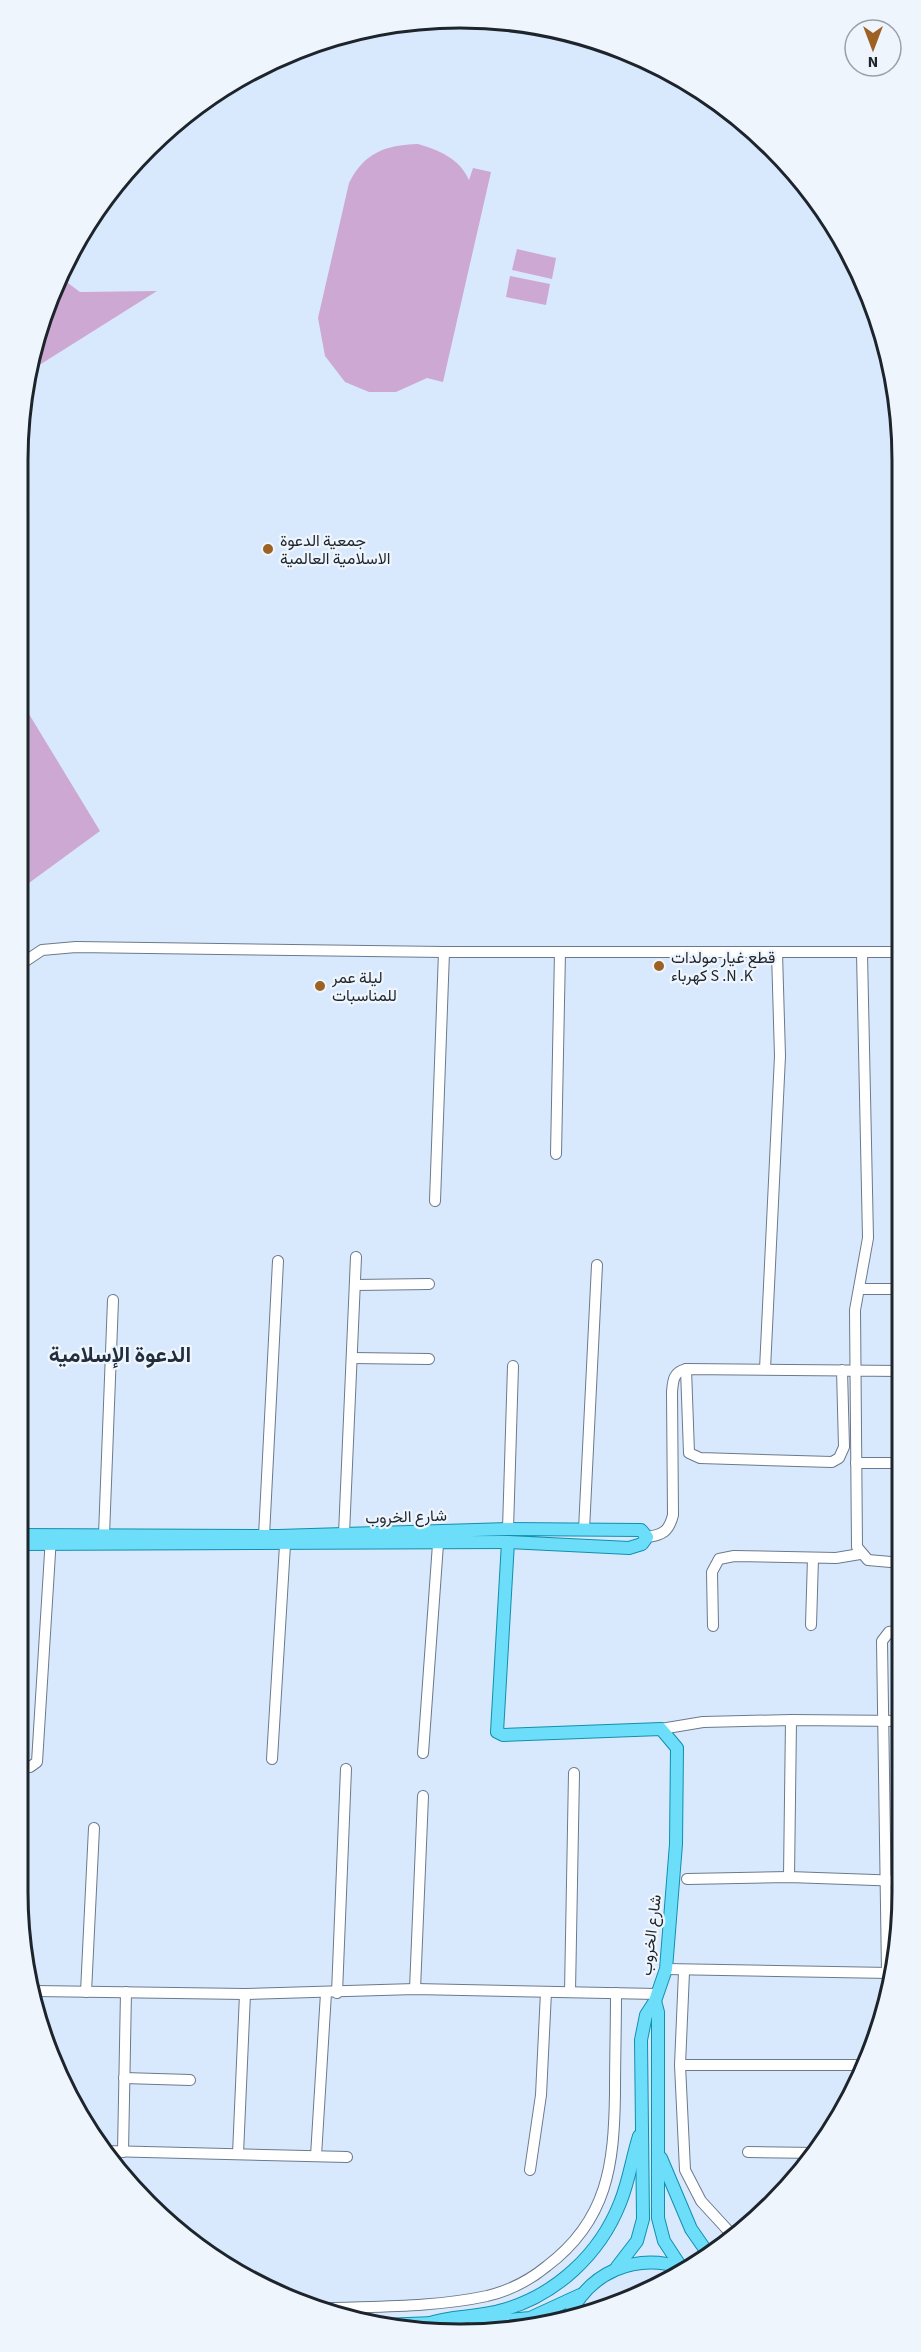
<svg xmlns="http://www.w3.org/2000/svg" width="921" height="2352" viewBox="0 0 921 2352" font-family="'Source Sans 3',Vazirmatn,sans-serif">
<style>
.garden{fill:#cda8d2}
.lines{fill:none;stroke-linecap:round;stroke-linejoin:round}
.minor-casing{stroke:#6c798c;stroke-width:12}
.major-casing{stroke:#118fae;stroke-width:14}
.minor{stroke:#fff;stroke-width:10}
.major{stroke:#6cdef9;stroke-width:12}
.poi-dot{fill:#9d6123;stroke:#eff5fd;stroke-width:2}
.labels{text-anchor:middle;stroke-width:4.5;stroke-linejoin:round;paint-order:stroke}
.poi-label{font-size:16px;fill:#1e242b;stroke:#eff5fd;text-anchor:start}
.street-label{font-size:16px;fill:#1e242b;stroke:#eff5fd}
.district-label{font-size:22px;font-weight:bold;fill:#222e3e;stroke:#eff5fd}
.rim{fill:none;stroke:#1e242b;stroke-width:3}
</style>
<rect width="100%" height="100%" fill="#d9e9fd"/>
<!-- garden -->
<g class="garden">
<path d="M418 144C439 150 460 159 469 180L473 168 491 172 443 382 427 378 396 392H369L345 382 325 356 318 318 349 183C364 153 385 145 418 144Z"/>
<polygon points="517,249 556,258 552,279 512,270"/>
<polygon points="510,276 550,284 546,305 506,297"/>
<polygon points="60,277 80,292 157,291 33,369 41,319"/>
<polygon points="18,696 100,831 18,891"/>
</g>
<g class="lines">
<!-- minor casing -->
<g class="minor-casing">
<g id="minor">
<polyline points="862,953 868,1238 855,1310 857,1547 868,1560 902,1563"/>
<polyline points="18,966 42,950 76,947 444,952 901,952"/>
<polyline points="556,1154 560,952"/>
<polyline points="435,1201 444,952"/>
<polyline points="355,1285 429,1284"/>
<polyline points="859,1289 901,1289"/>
<polyline points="352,1358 429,1359"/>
<polyline points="765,1369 780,1056 777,953"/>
<polyline points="842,1370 844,1447 839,1458 832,1462 700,1458 689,1453 686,1369 902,1371"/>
<polyline points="856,1463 902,1463"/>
<polyline points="508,1529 513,1366"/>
<polyline points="584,1530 597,1265"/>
<polyline points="344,1534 356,1257"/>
<polyline points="104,1535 113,1300"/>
<polyline points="264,1536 278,1261"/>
<path d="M647 1537C663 1535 669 1531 673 1515L672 1392C673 1381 673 1372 686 1369"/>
<polyline points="811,1625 813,1558"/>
<polyline points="713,1626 712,1572 719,1559 734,1556 836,1558 860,1554"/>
<polyline points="661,1729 703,1722 791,1720 903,1721"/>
<polyline points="423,1753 438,1544"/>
<polyline points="272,1759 285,1545"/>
<polyline points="18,1766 30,1767 37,1762 51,1537"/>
<polyline points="789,1877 791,1720"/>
<polyline points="687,1879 789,1877 903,1881"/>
<polyline points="666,1969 890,1973"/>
<polyline points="684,1972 680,2065 685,2170 701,2201 734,2237"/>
<polyline points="887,1973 882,1641 889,1632 902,1630"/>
<polyline points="415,1989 423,1796"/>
<polyline points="35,1991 245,1994 415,1989 657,1994"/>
<polyline points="86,1992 94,1828"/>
<polyline points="570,1992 574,1773"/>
<polyline points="337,1993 346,1769"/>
<polyline points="680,2065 863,2065"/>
<polyline points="124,2078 190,2080"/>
<polyline points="105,2151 347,2157"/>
<polyline points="123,2152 126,1992"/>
<polyline points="748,2152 816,2153"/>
<polyline points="238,2154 245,1994"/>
<polyline points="316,2156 326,1993"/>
<polyline points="530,2170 541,2095 546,1992"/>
<path d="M315 2309C371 2306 431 2308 487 2296 508 2291 530 2280 547 2266 608 2220 614 2164 615 2093 615 2059 616 2026 616 1993"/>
</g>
</g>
<!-- major casing -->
<g class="major-casing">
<g id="major">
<polyline points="18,1535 278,1536 508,1529 641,1530 647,1537 642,1544 629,1548 508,1542 18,1544"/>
<polyline points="508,1542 497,1732 503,1735 661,1729 677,1748 676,1844 666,1969 655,2001 646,2015 641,2040 643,2219 637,2241 617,2267"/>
<polyline points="655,2001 658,2012 658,2218 664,2241 681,2267"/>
<polyline points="661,2158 691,2229 709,2255"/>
<path d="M568 2318C589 2272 635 2252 683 2268"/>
<polyline points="475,2323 530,2318 580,2295"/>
<path d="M427 2324C451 2315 478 2318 503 2310 556 2295 600 2254 620 2203 629 2181 632 2158 639 2136"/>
<polyline points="381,2325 434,2323"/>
</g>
</g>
<!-- minor -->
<use href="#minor" class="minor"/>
<!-- major -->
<use href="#major" class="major"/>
</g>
<!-- markers -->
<g class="poi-dot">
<circle cx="268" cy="549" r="6"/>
<circle cx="659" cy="966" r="6"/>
<circle cx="320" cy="986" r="6"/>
</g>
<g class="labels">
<!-- poi labels -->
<g class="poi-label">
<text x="280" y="546">جمعية الدعوة<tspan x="280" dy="18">الاسلامية العالمية</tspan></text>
<text x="671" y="963">قطع غيار مولدات<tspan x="671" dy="18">كهرباء S .N .K</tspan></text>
<text x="332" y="983">ليلة عمر<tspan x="332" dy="18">للمناسبات</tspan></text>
</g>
<!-- street labels -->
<g class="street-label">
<text transform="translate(406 1516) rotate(-2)" y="6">شارع الخروب</text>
<text transform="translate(650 1935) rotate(-83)" y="6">شارع الخروب</text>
</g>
<!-- district labels -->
<g class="district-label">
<text x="120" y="1362">الدعوة الإسلامية</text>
</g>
</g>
<!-- crop -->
<path d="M0 0H921V2352H0ZM460 28H460A432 432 0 0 1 892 460V1892A432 432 0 0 1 460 2324H460A432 432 0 0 1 28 1892V460A432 432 0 0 1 460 28Z" fill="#eff5fd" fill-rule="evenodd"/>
<path class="rim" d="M460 28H460A432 432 0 0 1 892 460V1892A432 432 0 0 1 460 2324H460A432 432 0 0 1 28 1892V460A432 432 0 0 1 460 28Z"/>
<!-- north arrow -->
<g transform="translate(873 48) rotate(180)"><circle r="28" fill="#eff5fd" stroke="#9ba1a9" stroke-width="1.5"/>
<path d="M0-4.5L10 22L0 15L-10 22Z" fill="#9d6123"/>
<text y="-9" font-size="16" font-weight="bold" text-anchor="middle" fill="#1e242b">N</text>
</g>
</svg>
